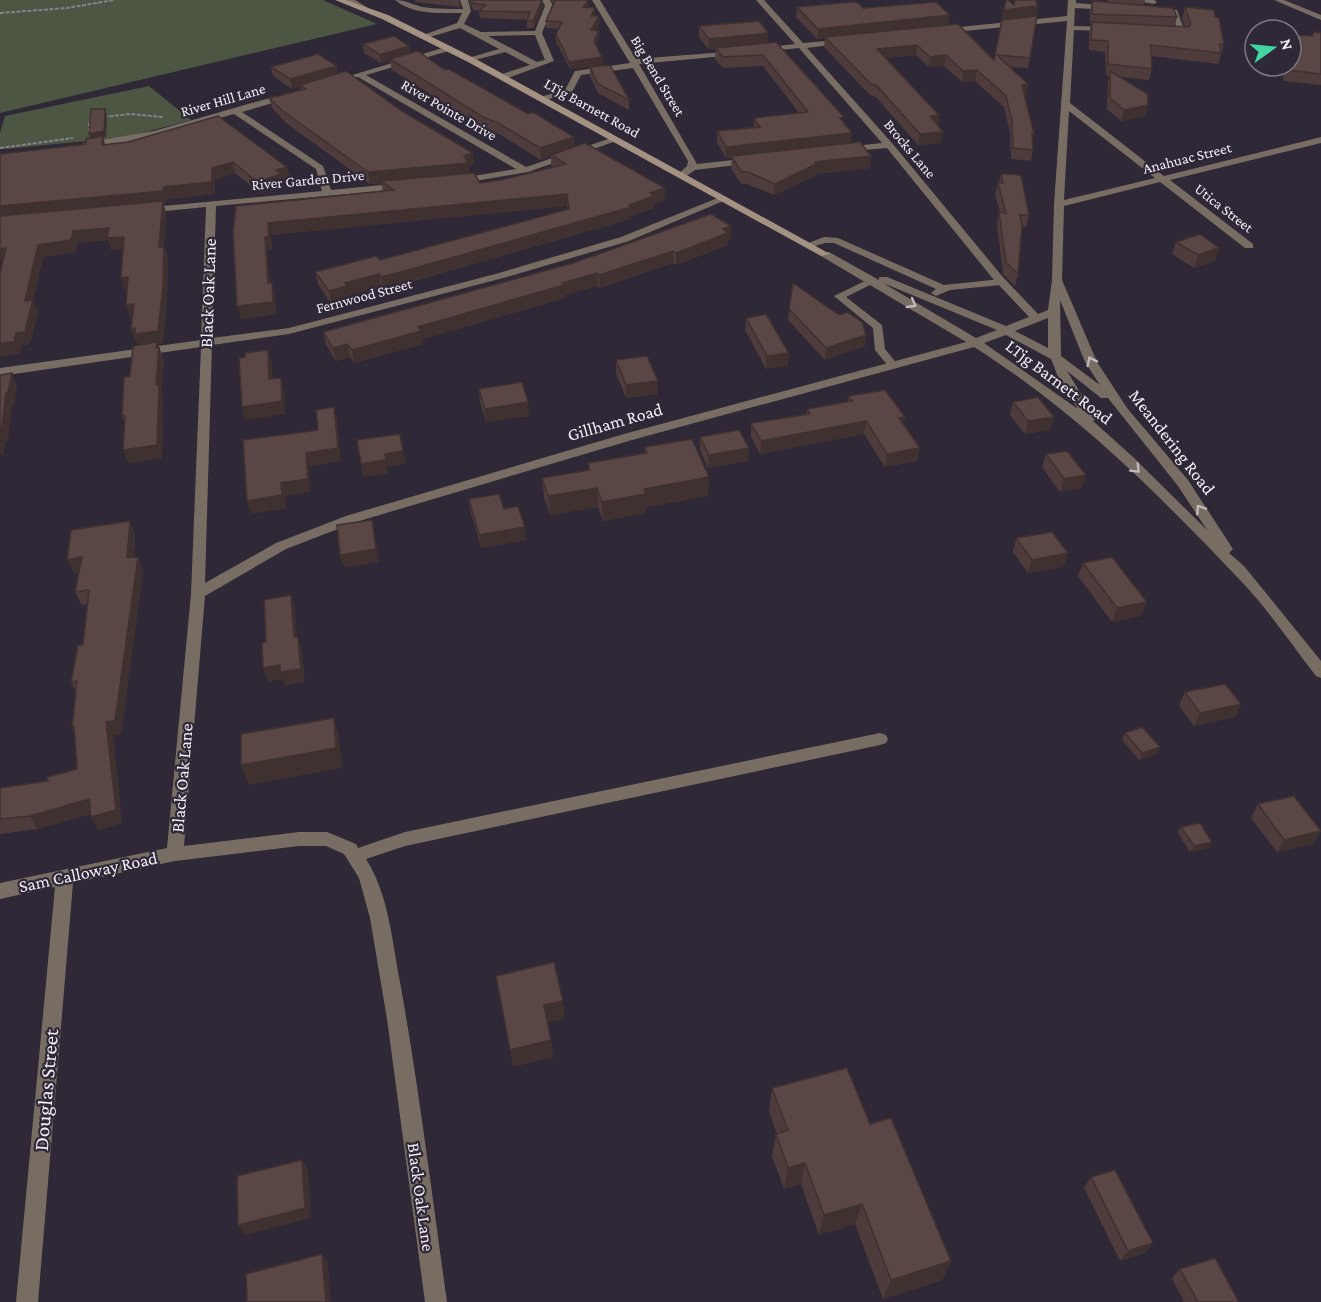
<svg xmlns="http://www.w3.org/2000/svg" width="1321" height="1302" font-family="'Crimson Pro',serif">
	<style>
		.green { fill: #4c5643 }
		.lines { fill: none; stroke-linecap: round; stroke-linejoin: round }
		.path { stroke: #87818d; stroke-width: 2; stroke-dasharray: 4 1.5; stroke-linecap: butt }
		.lane { fill: #786d63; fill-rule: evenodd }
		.street { fill: #786d63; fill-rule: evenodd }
		.secondary { fill: #a39282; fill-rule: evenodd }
		.wall { fill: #4d3c3b }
		.shaded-wall { fill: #3f3130 }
		.building { fill: #5a4645; stroke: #3f3130; stroke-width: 1.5 }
		.oneway { stroke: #c1babc }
		.labels { text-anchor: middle; stroke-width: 4.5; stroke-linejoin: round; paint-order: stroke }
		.far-street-label { font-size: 15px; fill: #f2edf7; stroke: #2f2836 }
		.street-label { font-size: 18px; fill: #f2edf7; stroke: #2f2836 }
		.near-street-label { font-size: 21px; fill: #f2edf7; stroke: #2f2836 }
	</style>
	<rect width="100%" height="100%" fill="#2f2836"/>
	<!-- green -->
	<path class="green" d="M0,0H323L377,24L0,113Z
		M149,86L191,120L127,137L6,149L0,147V133L5,116Z"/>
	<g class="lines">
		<!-- path -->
		<path class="path" d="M0,13L67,8L114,0
			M104,117L130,114L163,117
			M89,132V121L94,119
			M0,148L73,138"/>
		<!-- lane -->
		<path class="lane" d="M1130,0H1154L1157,2L1154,4Z
			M824,237L838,238L944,285L1001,279L1006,282L1001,285L950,290L936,296L931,293L936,289L834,243H825L808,248L803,245Z
			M871,278L876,281L874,283L846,297L882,325L885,349L898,365L897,367H889L875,350L873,328L834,296Z"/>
		<!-- street -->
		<path class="street" d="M346,0H355L368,8L361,10Z
			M395,0C406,0 413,5 423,7C436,9 450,9 463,9L460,0H468L471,11L464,24L481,32L535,31L545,6L542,0H550L553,6L542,33L554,61L505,79H499V75L530,65L505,52L468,62V58L499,49L460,28L423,39V35L457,23L462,13C440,13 413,15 395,0ZM535,35L545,60L537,62L488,36Z
			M592,0H600L636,59L738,51L739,53L735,55L639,64L697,164L751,158L756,161L754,163L695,170L685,177H679L677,175L687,166L688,161L633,68L581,75L571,94L540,101V97L565,90L575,71L630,63Z
			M756,0H764L803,43L848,39V43H845L807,48L892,143L1002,276L1038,314L1048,310L1052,280L1054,204L1067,21L944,33L940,31L941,29L1067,16L1068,0H1076V3L1114,6V10H1111L1075,8L1074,26L1110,27L1114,29L1110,31L1074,30L1070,103L1164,176L1321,137V143L1170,180L1253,244V248H1245L1160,182L1064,206L1062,280L1097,362L1127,408L1188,480L1233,549L1229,553L1244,566L1321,661V678L1316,676C1291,644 1268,609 1240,580C1155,491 1078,413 974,347L632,440L356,522L286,549L205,596L184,846L299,832H327L356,844L358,848L405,832L880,733L886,735L888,739L886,743L880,745L405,846L366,859C389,895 392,941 400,982C419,1088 432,1195 447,1302H425L387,1019L370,918L359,878L344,854L326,846H299L175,861L73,883L38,1302H16L55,887L0,899V883L167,848L191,594L201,347L0,376V368L201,340L206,207L145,213L140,210L142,208L322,191L316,169L234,114L155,137L84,149L79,146L84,143L154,131L287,93L290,94V98L242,112L323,166L331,190L402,183L407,186L402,189L216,206L212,338L289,328L499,273L621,237L720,197L728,199L629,241L507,277L289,334L212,345L205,583L276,543L346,516L624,434L966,342L821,256V252H829L879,280V277H887L1006,326L1029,317L994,280L887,148L841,152V148L844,147L882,143L799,48L759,52V48H762L795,44ZM1069,111L1155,178L1064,200ZM883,283L997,330L976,338ZM1060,300L1085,362L1100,385L1061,356ZM1048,318V348L1015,331ZM1006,335L1051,359L1060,382L1078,409L984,343ZM1067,371L1101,398H1108L1178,486L1207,530L1133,457L1093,421L1096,418Z
			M1274,0H1284L1321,15V20Z
			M1159,9L1177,10L1186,35L1167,34V30H1178L1171,14L1159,13Z
			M449,46H452V50L366,75L526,167L611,138L619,140L528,172L458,184L453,181L455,179L516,169L358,77L333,85L329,82Z"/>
		<!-- secondary -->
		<path class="secondary" d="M335,0H346L388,15L474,58L830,254L821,256L468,62L382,19Z"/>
	</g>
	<!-- wall -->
	<path class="wall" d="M415,0H459L460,7L415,2Z
		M469,0H542L543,6L534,28H527V20L480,18L479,11L473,10Z
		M551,0H585L589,8L595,15V16L600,23L595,31L599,38L596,44L602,57L603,65L570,69L556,42V34L558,29L546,28V21L553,3Z
		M1006,0L1014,5L1015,0H1037L1036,17L1028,68L1010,67L1028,84L1026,95H1024L1034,134L1033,142V150L1031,161L1011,159L1010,132L1004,107L975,81L962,82L944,66L928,67L916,55L886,58L939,115L938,126L941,143L918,145L876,97L870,95L824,47L825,38L817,39L796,17L797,7L863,8L948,25L994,60Z
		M1108,0H1145L1144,5L1127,4L1177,17L1175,26H1185L1182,18L1185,7L1215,17L1224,45L1218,64L1151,56L1152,69L1149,80L1120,77L1148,105L1145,116L1121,121L1107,109L1108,82L1109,76L1106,75L1105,52L1089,50V33L1091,24H1090V11L1092,1L1108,2Z
		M699,26L768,43L843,122L851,143L871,156L870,168L815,174V176L774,195L747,184H741L731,168L732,158H726L717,143V131L754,127V118L799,113L763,66L723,68L715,59L716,49H708L699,37Z
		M1321,33V85L1284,81L1281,66H1291L1295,53L1293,45L1297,35L1312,36Z
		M363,44L409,46L410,54L445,70L665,200L654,204V208L631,216V219L403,284L383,289L381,287L349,295L350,299L331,304L318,284L315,272L380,260L568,209L567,206L271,235L272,249L267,250L270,283L275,295L276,314L241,319L233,232L383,191L381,183L370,184L286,123L272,108L269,98L301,90L300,86L292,89L273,76L271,67L338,74L474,164L469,166V173L480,183L501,180L553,167L551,166V156L541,160L499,134L484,128L392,70L390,61L381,63L364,53Z
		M590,67L629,100V110L598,93L590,76Z
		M107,115L106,137L103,138L105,145L287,167L290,178L282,180L283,186L260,193L235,173L215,180V194L167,199V202L163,203L166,213L164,247L168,259L167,299L163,343L158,344L164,361L161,392L163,398L162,458L128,463L125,424L122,416L130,376L138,345L137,341H135L131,329L133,317L130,318L126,305L127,290H125L123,249L111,250L108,240L77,243L76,252L43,257L33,300L38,312L30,344L21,345L19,354L3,261H0L90,138L89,134Z
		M1001,174L1029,215L1026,227H1022L1018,274L1015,286L1003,274L997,224L999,212H1000L995,195Z
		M731,239L728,240V245L676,265L673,263L600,288L598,286L565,295V298L423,339V344L354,363L350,357L336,361L326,345L323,332L573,263Z
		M1176,242L1219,248L1215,261L1194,268L1172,254Z
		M789,309L865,346L825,360L788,320Z
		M746,318L788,366L766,369L745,330Z
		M616,360L658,394L626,398L616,373Z
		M479,389L529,416L486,422L480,402Z
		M848,396L903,424L920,448L917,461L885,467L864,434L760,454L751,437V423L806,415L807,409L848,402Z
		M1013,402L1050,430L1025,434L1010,415Z
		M700,437L748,461L708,468L700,450Z
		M645,447L709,477L708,496L646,507V513L603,521L598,507L550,515L544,497L542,478L588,470V463L645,453Z
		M1046,454L1086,475L1082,488L1060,492L1042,467Z
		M469,499L504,509L526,540L481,548L471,513Z
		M135,534L134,558L138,557L143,571L121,734L113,735L122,823L98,830L90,814L37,829L0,834V788L48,781L77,769L75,734L72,728L76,692L71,682L83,645L87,604L82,605L75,592L79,572L74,573Z
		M1016,538L1068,553L1063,567L1028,573L1013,552Z
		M1083,563L1141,616L1112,622L1078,576Z
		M1185,692L1241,704L1235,717L1194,726L1179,706Z
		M1125,733L1157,754L1139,760L1122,740Z
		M1258,804L1313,844L1277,852L1251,818Z
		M1181,827L1209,848L1190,852L1178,833Z
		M772,1088L870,1124L951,1261L942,1280L883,1299L855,1224L819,1235L801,1184L784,1189L772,1156L776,1134H777L769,1111Z
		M1091,1177L1153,1243L1145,1253L1120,1261L1084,1188Z
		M1180,1269L1239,1302H1184L1172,1278Z"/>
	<!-- shaded-wall -->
	<path class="shaded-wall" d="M542,0L543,6L534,28L533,21Z
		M589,0V8L583,7Z
		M1037,0L1035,7L1038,6L1036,17L1002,20L1004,10Z
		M595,8V15L591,23V16Z
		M950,15L948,26L817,39L818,29Z
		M599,16L600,23L591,38V30Z
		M599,31V38L594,48V41Z
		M768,33V43L708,49L709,39Z
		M917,45L916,55L876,59L877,49Z
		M409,46L410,55L390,59V61L381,63L380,55Z
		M946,55L944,66L928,67L930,57Z
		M602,57L603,65L570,69L569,62Z
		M337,66L338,76L300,85V86L292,89L290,79Z
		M977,70L975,81L962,82L963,71Z
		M1028,84L1026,95H1020L1022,85Z
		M1148,105L1145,116L1121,121L1124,110Z
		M105,109L107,115L106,137L103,138L106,148L91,139L89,134Z
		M939,115L938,126L930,116Z
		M943,132L941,143L918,145L920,134Z
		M852,133L851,144L726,158V147Z
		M574,137L575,148L551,155V156L541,160L540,148Z
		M473,153L474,164L469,166L470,175L381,181V183L370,184L368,172L464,156Z
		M871,156L870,168L815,174V176L774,195L775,184L815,162Z
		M233,162L235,173L215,180V194L167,199V202L163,203L166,213L163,259L159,247L162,203L0,218V206L164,187L212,168Z
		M287,167L290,178L282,180L283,186L260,193L257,182L276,170Z
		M665,188V200L654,204V208L631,216V219L383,289L381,277L629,205L650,193Z
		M567,194V206L271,235L272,249L267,250L271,295L268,283L265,237L268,223Z
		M731,226V239L728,240V245L676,265V253L723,229Z
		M109,228L124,237L128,249L111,250L108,240L77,243L76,252L43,257L30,313L25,301L38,245L73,231Z
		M164,247L168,259L167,299L163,343L158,344L164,361L161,392L163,398L162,458L128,463L123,450L139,346L137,341H135L131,329Z
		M6,248L11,260L0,261V249Z
		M1219,248L1215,261L1194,268L1198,255Z
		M673,251V263L600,288L599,275Z
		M597,273L598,286L565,295V298L423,339V344L354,363L352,350L418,327Z
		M379,274L381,287L349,295L350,299L331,304L329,291L345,283Z
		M128,277L132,289L125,290L121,278Z
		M272,283L275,295L276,314L241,319L237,306Z
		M33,300L38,312L30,344L21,345L19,354L0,357V343Z
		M134,304L139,317L130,318L126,305Z
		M866,335L865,346L825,360L826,348Z
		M347,344L350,357L336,361L333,348Z
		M268,350L272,363L273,392L269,379Z
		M789,353L788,366L766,369L767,356Z
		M12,373L17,386L14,405L12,406L8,441H5L4,454L0,455V428L6,393Z
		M281,378L284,391L285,414L245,420L242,407Z
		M658,381V394L626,398V385Z
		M528,402L529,416L486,422L485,409Z
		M334,407L337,420L341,461L309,467L311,492L285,496L286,509L251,514L247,501L306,453Z
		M905,417L902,430L899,418Z
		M1054,417L1050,430L1025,434L1028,421Z
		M866,421L864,434L760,454L761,441Z
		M749,448L748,461L708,468L709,455Z
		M920,448L917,461L885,467L887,454Z
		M403,451L406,464L387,467L388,474L363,477L361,464L385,454Z
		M1086,475L1082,488L1060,492L1064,479Z
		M709,477L708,496L646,507V513L603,521L602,502L644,489Z
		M597,488L598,507L550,515L548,496Z
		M372,520L379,562L344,568L340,555Z
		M130,521L135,534L133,572L127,558Z
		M525,527L526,540L481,548L479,535Z
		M1068,553L1063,567L1028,573L1032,560Z
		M82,557L88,571L74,573L67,560Z
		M138,557L143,571L121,734L113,735L122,823L98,830L91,817L106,722Z
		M291,595L295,609L298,651L294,637Z
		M1147,602L1141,616L1112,622L1117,608Z
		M298,637L302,650L305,682L285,686L282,679L268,682L263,668Z
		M1241,704L1235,717L1194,726L1200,713Z
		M334,718L339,738L342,768L249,785L241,765Z
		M1160,747L1157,754L1139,760L1142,753Z
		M89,799L96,812L37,829L30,816Z
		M1321,831L1313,844L1277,852L1284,840Z
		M1212,842L1209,848L1190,852L1194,846Z
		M563,1001L565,1019L546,1023L544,1005Z
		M551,1040L554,1057L513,1067L510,1050Z
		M302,1160L308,1170L311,1218L245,1235L238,1225Z
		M805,1163L801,1184L784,1189L788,1168Z
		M862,1204L855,1224L819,1235L824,1215Z
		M1153,1243L1145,1253L1120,1261L1128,1251Z
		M322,1254L328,1263L331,1302H326Z
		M951,1261L942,1280L883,1299L891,1280Z"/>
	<!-- building -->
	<path class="building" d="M471,0H542L533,21H527L530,12L479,11L486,5L472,3Z
		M555,0H589L583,7L595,8L591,16H599L591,30L599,31L594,41L602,57L569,62L556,34L562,22L546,21Z
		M1006,0H1008L1014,5L1015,0H1037L1036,2L1038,6L1004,10Z
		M1092,1L1173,8L1177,17L1092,14Z
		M851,2L858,3L863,8L936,2L950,15L818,29L797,7Z
		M1185,7L1214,10L1215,17L1219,18L1224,45L1220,44L1221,53L1151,45L1152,69L1108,64V41L1091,40L1092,22L1189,27L1191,24Z
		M1037,16L1030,58L997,55L1028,84L1022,85L1034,134H1032L1033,150L1013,148L1012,121L1006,96L977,70L963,71L946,55L930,57L917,45L877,49L939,115L930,116L943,132L920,134L877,86L871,84L825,37L958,24L994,60L1002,20Z
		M759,21L768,33L709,39L699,26Z
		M1314,32L1321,33V74L1287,70V66H1291V52L1301,53L1297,35L1312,36Z
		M394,36L409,46L380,55L363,44Z
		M776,42L844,117L840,118L852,133L726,147L717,131L760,127L754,118L808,112L763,55L723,57L716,48Z
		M418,51L445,70L449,69L528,114L533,112L574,137L540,148L498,123L483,117L390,59Z
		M318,54L337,66L290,79L271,67Z
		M610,65L629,100L598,84L590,67Z
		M346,71L402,111L473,153L464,156L468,163L368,172L284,112L269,98L306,89L300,85Z
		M1110,71L1148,94V105L1124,110L1110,98Z
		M91,109H105L104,131L89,134Z
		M218,116L287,167L276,170L281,174L257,182L233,162L212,168V182L164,187L163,191L0,206V154L86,144V139L103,136L102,145L128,142Z
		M860,142L871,156L815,162L816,164L775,184L748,172H741L732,156Z
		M585,143L665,188L650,193L654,196L629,205L631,207L401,272L381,277L379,274L345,283L347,286L329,291L315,272L376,256L380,260L569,209L567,194L268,223L269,237H265L268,283H272L273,302L237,306L233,232L236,206L394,190L381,181L474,173L480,183L501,180L566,164L551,155Z
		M1001,174L1021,175L1029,215H1020L1022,226L1018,274L1006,262L999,212L1006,213L998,183H1003Z
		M163,201L159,247H164L163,287L158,331L135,334V328L131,329L134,304L126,305L128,277L121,278L124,237L107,238L109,228L73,231L71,240L38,245L25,301L33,300L25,332L16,333L14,342L0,343V273L6,248L0,249V216Z
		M711,214L731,226L723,229L728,233L676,253L673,251L599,275L597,273L562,283L564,285L418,327L421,331L352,350L347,344L333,348L323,332L573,263Z
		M1200,234L1219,248L1198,255L1176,242Z
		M793,283L839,315L847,312L862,322L866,335L826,348L789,309Z
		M766,314L789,353L767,356L746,318Z
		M157,342L156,348H159L156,385H159L157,445L123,450L125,416H122L124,377L130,376L133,346Z
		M268,350L269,379L281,378L282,401L242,407L239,358L245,357V353Z
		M647,356L658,381L626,385L616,360Z
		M12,373L8,392L6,393L2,427L0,428V375Z
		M522,382L528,402L485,409L479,389Z
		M885,390L905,417L899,418L920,448L887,454L866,421L761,441L751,423L810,414L807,409L852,401L848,396Z
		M1038,397L1054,417L1028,421L1013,402Z
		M334,407L338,448L306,453L308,479L281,483L282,495L247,501L243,440L318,430L316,410Z
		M739,430L749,448L709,455L700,437Z
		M400,434L403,451L385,454L386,460L361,464L357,440Z
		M692,439L709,477L644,489L646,494L602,502L597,488L548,496L542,478L590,470L588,463L647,453L645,447Z
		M1067,451L1086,475L1064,479L1046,454Z
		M499,494L504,509L518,506L525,527L479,535L469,499Z
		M372,520L376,549L340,555L337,525Z
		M130,521L127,558L138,557L115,721L106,722L116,810L91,817L89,799L30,816L0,819V788L48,781L47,777L77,769L74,727L72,728L77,681L71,682L78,645H83L89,590L75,592L82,557L67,560L71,530Z
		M1052,532L1068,553L1032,560L1016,538Z
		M1112,557L1147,602L1117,608L1083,563Z
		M291,595L294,637H298L301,669L280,672V665L263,668L262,643L266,642L264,600Z
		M1225,684L1241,704L1200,713L1185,692Z
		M334,718L336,748L241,765V734Z
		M1142,727L1160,747L1142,753L1125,733Z
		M1294,796L1321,831L1284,840L1258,804Z
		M1200,823L1212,842L1194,846L1181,827Z
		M554,962L563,1001L544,1005L551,1040L510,1050L496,976Z
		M847,1068L870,1124L891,1118L951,1261L891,1280L862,1204L824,1215L805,1163L788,1168L776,1134L788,1130L772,1088Z
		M302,1160L305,1208L238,1225L237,1176Z
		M1115,1170L1153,1243L1128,1251L1091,1177Z
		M322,1254L326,1302H247L246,1274Z
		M1215,1258L1239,1302H1198L1180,1269Z"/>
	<!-- one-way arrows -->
	<defs><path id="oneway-chevron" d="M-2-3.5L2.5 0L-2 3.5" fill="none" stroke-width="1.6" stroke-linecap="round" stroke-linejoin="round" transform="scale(1.5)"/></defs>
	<g class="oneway">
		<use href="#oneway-chevron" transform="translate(912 304) rotate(30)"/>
		<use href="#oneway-chevron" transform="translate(1091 361) rotate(-117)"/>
		<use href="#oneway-chevron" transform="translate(1136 469) rotate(45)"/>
		<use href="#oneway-chevron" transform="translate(1200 509) rotate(-123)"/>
	</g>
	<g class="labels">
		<!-- far-street labels -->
		<g class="far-street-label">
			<text transform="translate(658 76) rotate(59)" y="5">Big Bend Street</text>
			<text transform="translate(223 100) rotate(-16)" y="5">River Hill Lane</text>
			<text transform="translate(592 108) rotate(29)" y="5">LTjg Barnett Road</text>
			<text transform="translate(449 110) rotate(30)" y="5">River Pointe Drive</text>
			<text transform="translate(910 149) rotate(50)" y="5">Brocks Lane</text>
			<text transform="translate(1187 158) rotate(-14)" y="5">Anahuac Street</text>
			<text transform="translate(308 180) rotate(-5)" y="5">River Garden Drive</text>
			<text transform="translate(1224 208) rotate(38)" y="5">Utica Street</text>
			<text transform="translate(364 296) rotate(-15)" y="5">Fernwood Street</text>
		</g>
		<!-- street labels -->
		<g class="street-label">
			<text transform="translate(208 293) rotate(-88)" y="6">Black Oak Lane</text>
			<text transform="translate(1059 382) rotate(37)" y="6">LTjg Barnett Road</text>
			<text transform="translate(615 422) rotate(-16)" y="6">Gillham Road</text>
			<text transform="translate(1172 442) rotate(52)" y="6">Meandering Road</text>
			<text transform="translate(182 778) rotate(-85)" y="6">Black Oak Lane</text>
			<text transform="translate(88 872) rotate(-12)" y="6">Sam Calloway Road</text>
			<text transform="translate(421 1197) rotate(82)" y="6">Black Oak Lane</text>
		</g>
		<!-- near-street labels -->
		<g class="near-street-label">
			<text transform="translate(46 1090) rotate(-85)" y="7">Douglas Street</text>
		</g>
	</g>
	<!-- north arrow -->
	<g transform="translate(1273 48) rotate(75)"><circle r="28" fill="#2f2836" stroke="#7d7783" stroke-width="1.5"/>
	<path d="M0-4.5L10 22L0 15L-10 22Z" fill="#42d4a1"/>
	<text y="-9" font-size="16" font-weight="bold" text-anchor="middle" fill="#f2edf7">N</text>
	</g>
</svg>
